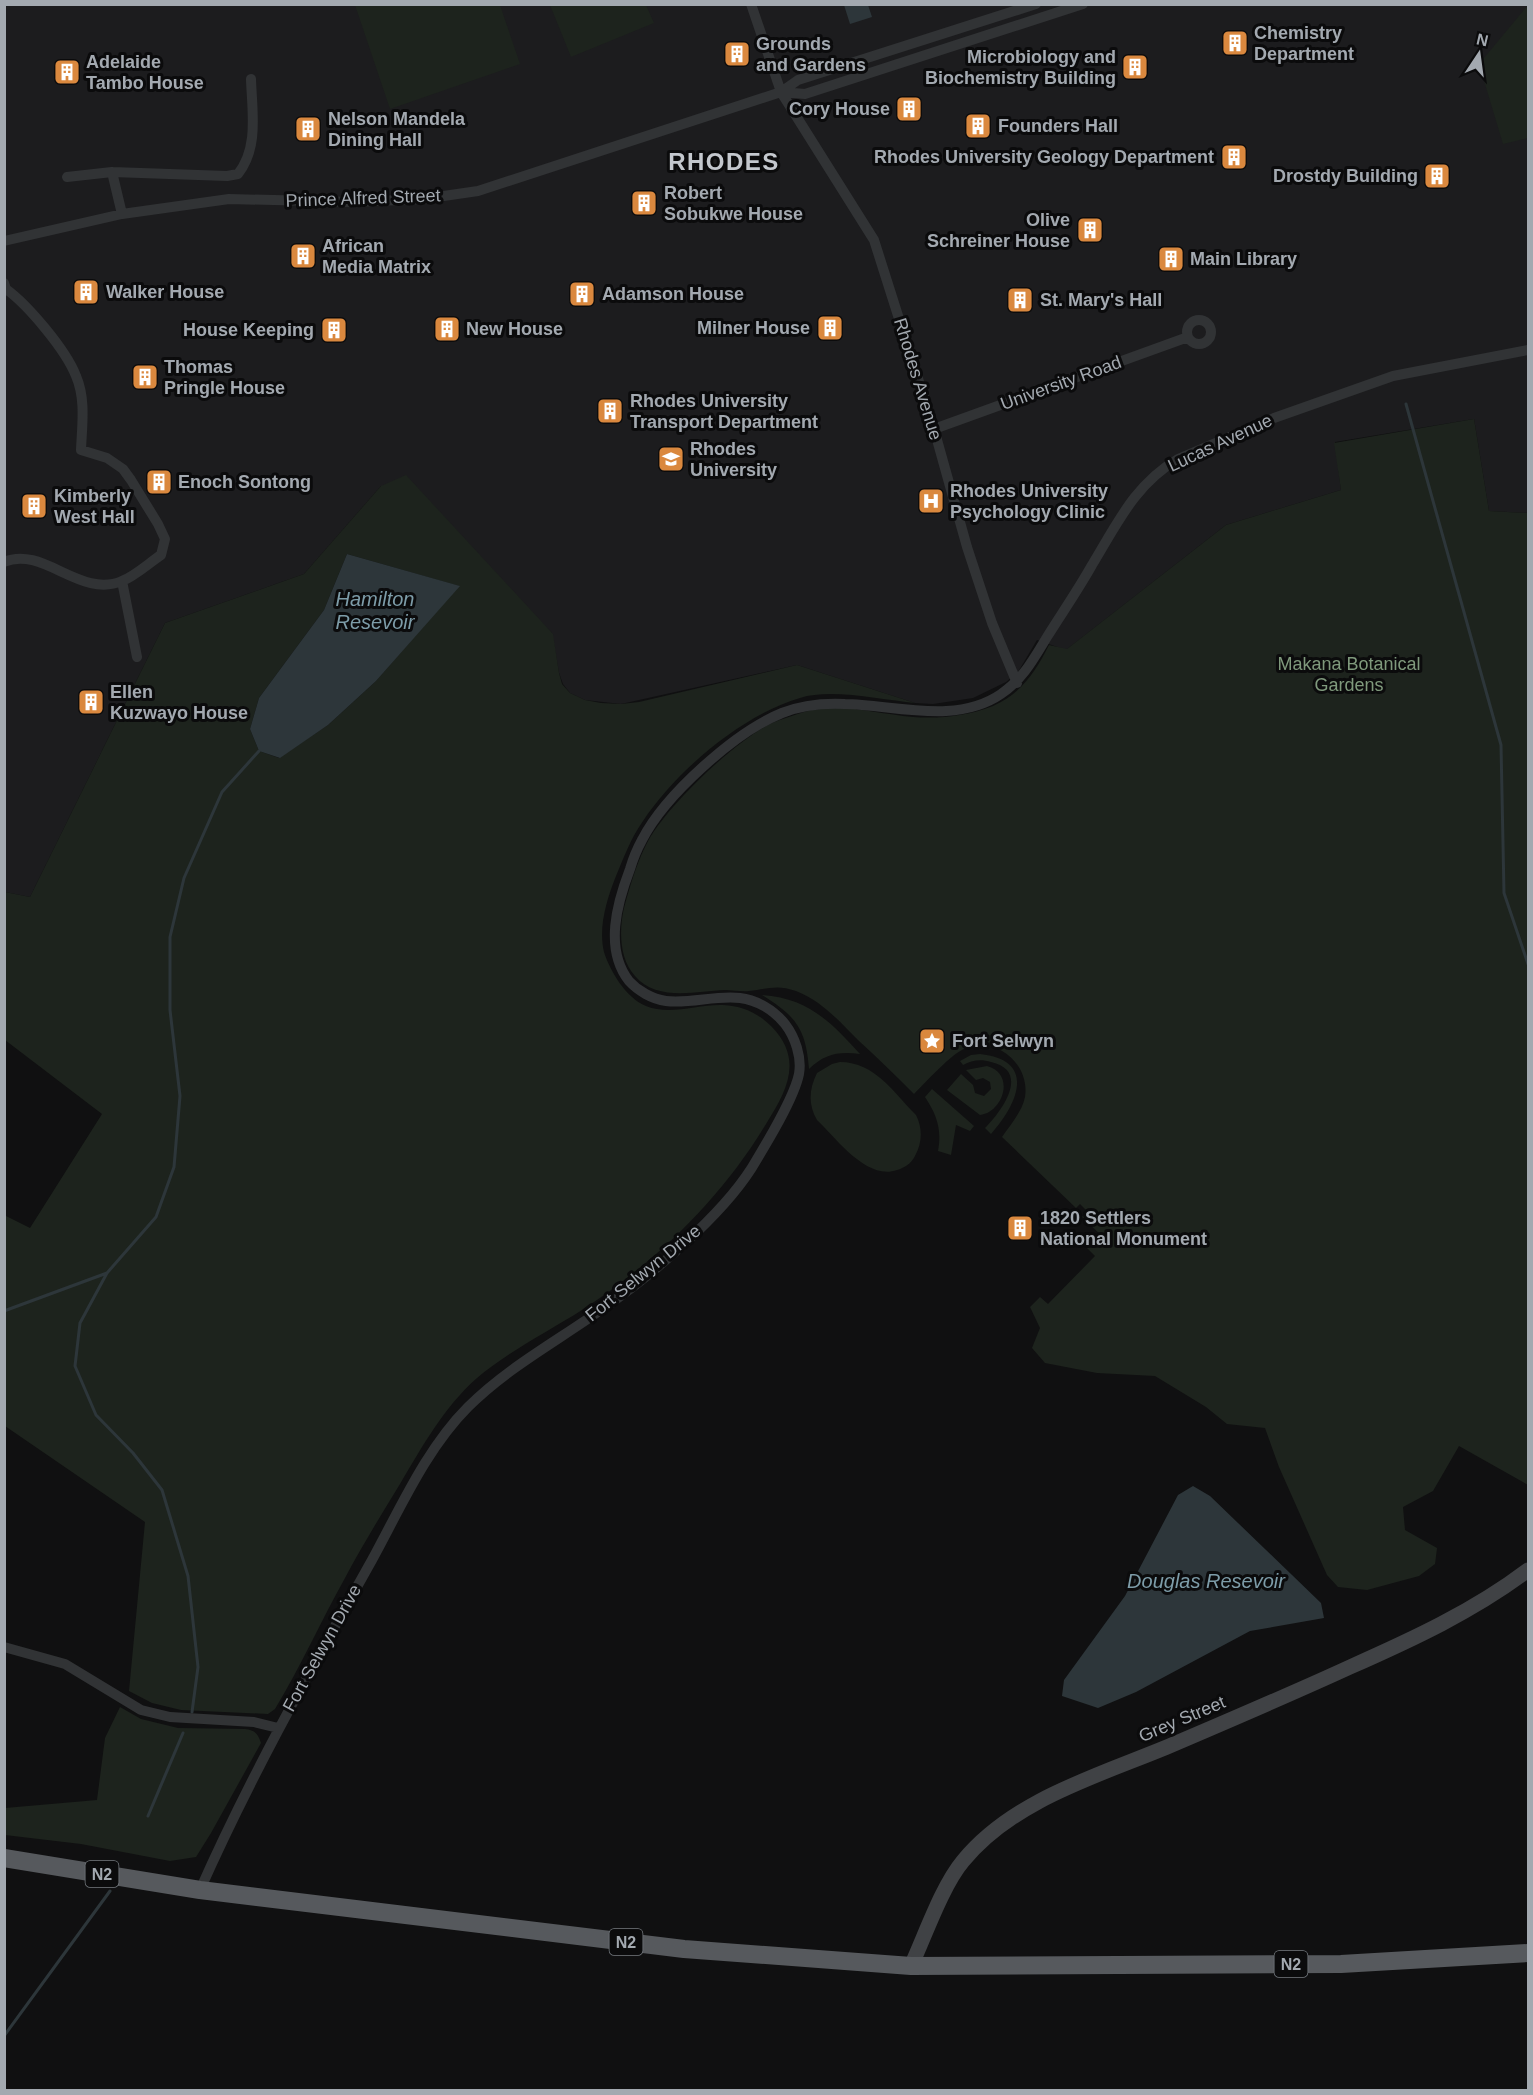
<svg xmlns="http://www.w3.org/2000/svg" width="1533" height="2095" font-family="Helvetica,sans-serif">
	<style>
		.built { fill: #1c1c1e }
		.green { fill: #1d231d; fill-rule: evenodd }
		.water { fill: #2d363a }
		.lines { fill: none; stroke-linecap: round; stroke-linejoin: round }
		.stream { stroke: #2d363a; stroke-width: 3 }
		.minor { stroke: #313335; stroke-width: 10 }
		.secondary { stroke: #404245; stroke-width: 15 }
		.trunk { stroke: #56595d; stroke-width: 18 }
		.labels { text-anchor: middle; stroke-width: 6; stroke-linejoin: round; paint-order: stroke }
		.shield { fill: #0b0b0c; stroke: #757a7f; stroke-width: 1.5 }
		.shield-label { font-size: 16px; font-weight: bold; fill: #a3a9b0 }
		.poi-label { font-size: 18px; font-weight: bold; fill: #a3a9b0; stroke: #0b0b0c; text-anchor: start }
		.street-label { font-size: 18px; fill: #a3a9b0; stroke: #0b0b0c }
		.park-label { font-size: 18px; fill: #7f997c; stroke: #0b0b0c }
		.water-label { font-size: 20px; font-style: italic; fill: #7d9ca8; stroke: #0b0b0c }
		.district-label { font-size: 24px; font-weight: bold; letter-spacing: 1.5px; fill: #c3c7cd; stroke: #0b0b0c }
	</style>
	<rect width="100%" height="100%" fill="#101011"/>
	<!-- built -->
	<path class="built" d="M5,5H1528V513L1489,511L1474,419L1335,442L1341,490L1226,525L1066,650L1037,640L1018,672L1006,682L973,698L933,704L915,703L797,665L621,704L585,700L570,693L563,684L559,673L552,633L381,486L304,574L165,623L30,897L5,892Z"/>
	<!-- green -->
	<path class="green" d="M355,5H500L520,64L390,109Z
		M550,5H646L654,23L571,57Z
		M1528,5V138L1503,144L1479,64Z
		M1474,419L1489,511L1528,513V1485L1459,1446L1433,1491L1403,1507L1405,1530L1437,1548L1435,1564L1419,1576L1367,1590L1338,1587L1327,1575L1279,1467L1265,1428L1227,1424L1206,1407L1155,1376L1097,1373L1045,1363L1032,1348L1040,1328L1030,1307L1040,1297L1048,1304L1095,1256L1087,1248L1093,1242L1099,1247L1106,1240L1082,1217L1087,1211L1080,1204L1076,1208L1002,1137C1010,1125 1022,1112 1025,1097C1030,1065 998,1036 966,1048C952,1053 926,1082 914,1094C896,1076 878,1058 859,1041C840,1022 822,1001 796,991C777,984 767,989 749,991C742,992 733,990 725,990C696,991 657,1002 635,976C619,959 619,929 624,908C630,886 636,865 646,845C664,808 735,741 772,723C782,719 794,715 804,712C841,702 876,714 913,717C939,719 968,716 993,706C1021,694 1036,671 1049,645L1067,649L1226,525L1341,490L1334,443Z
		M406,475L553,634L559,673L562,684L570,693L585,700L601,703L621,704L639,702L797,665L915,703C882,700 831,688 800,698C742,715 676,771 643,821C631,838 624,857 616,876C607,899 598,927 604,952C610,971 626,998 646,1006C670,1016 698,1004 723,1005C742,1006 758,1013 771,1026C804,1059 787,1091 766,1124C721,1199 656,1262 582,1310C549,1331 506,1353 477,1378C444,1407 422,1447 400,1484C381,1515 362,1546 345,1578C321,1621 301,1666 275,1709L268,1714L181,1710L152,1703L129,1691L145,1522L5,1426L4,1215L30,1228L102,1114L5,1040V892L30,897L165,623L304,574L381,486ZM347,554L459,586L376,681L328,725L279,758L259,751L250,729L259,698L324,610Z
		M762,995C808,998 831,1022 860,1054C839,1051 824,1054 809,1069C806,1029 796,1016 762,995Z
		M980,1054C1037,1060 1018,1104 991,1134L985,1128C1002,1111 1031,1071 991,1062C981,1059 972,1060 963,1065L960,1061L971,1055Z
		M840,1062C875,1062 894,1093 916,1115C923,1129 922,1143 915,1156C911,1164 904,1168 897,1170C867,1181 836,1138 817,1120C808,1105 809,1089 817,1073L832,1064Z
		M987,1066C1016,1074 1003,1112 980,1115L947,1090L961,1074L973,1085L975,1093L984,1096L991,1089L990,1082L983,1078L976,1080L966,1070Z
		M932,1089L974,1126L970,1131L956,1125L951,1155L938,1151C942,1130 937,1115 925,1097Z
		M120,1707L141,1719L178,1728L245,1729C254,1730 258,1733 261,1743L211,1833L196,1857L170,1861L81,1844L5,1835V1808L97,1800L105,1738Z"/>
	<!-- water -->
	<path class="water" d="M844,5H868L872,17L850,24Z
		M347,554L460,586L376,681L328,725L280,758L259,751L250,729L259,698L324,610Z
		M1193,1486L1210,1496L1321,1603L1324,1618L1250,1631L1136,1692L1098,1708L1062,1696L1064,1680L1125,1596L1178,1495Z"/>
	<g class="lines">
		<!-- stream -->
		<path class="stream" d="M1406,404L1501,745L1504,893L1528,964
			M4,1311L107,1273
			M192,1712L198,1667L188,1576L162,1490L133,1453L96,1415L75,1366L80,1323L107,1273L156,1217L174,1167L180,1096L170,1010V937L184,878L222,792L259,751
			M148,1816L183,1733
			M4,2036L110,1891"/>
		<!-- minor -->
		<path class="minor" d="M751,4L781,92L874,240L934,429L967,547L992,623L1017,683
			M781,92L805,94L1083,4
			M112,172L227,176L238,174C259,147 252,112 251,79
			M67,177L112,172L122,214
			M4,241L122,214L229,199L353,202L423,199L478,191L781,92L798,80L1036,4
			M4,283L6,289C28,305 66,350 76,376C86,399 82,425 81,450L107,458L123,469L131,480L158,524L165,539L161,555C149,563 135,576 122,581C80,599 43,545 4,562
			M1187 332a12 12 0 1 1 24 0a12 12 0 1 1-24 0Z
			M934,429L1188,337
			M122,581L137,657
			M4,1647L65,1664L141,1710L170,1717L254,1722L278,1728
			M200,1890C250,1777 311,1669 372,1560C400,1509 426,1449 468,1407C508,1367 559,1340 605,1307C652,1275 721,1216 751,1169C765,1146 794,1099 799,1074C802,1057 795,1037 785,1024C774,1010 757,1000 740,998C716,995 690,1004 666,1001C652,999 638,991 629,981C604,949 617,903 630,869C633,859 637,849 642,840C665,795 735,732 782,713C802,705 824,703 845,704C895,705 956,725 1001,694C1023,679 1033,660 1047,637C1062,613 1078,590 1092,565C1117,524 1135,484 1178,459L1274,418L1393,376L1528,350"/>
		<!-- secondary -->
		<path class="secondary" d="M911,1966C925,1936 942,1886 963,1861C1013,1800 1097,1776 1167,1747C1228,1721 1289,1695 1350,1667C1411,1640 1474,1611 1528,1570"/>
		<!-- trunk -->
		<path class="trunk" d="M4,1858L200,1890L684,1949L911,1966L1341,1964L1528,1953"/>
	</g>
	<!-- icons -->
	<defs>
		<symbol id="building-square" viewBox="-11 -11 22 22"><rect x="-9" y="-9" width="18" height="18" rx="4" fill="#da883e" stroke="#0b0b0c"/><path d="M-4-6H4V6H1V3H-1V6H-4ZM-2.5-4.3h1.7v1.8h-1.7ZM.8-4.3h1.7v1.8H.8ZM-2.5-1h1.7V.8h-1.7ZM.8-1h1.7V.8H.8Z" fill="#fff"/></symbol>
		<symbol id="university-square" viewBox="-11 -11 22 22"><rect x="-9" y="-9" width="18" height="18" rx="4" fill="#da883e" stroke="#0b0b0c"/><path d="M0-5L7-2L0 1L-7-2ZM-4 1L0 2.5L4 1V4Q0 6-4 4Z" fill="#fff"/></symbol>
		<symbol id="hospital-square" viewBox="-11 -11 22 22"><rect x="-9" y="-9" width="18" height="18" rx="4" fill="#da883e" stroke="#0b0b0c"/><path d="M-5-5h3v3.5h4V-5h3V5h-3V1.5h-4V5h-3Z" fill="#fff"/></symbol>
		<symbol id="sight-square" viewBox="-11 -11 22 22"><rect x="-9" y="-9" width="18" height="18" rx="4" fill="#da883e" stroke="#0b0b0c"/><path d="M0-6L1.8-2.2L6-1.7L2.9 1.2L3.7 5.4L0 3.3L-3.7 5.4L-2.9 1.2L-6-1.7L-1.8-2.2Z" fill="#fff"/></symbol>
	</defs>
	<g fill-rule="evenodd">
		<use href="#building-square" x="1220" y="28" width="30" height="30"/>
		<use href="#building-square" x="722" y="39" width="30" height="30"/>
		<use href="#building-square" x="1120" y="52" width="30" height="30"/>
		<use href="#building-square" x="52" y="57" width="30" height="30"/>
		<use href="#building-square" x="894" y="94" width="30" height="30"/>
		<use href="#building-square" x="963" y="111" width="30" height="30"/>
		<use href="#building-square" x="293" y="114" width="30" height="30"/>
		<use href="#building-square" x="1219" y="142" width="30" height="30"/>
		<use href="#building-square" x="1422" y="161" width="30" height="30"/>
		<use href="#building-square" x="629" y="188" width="30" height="30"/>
		<use href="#building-square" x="1075" y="215" width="30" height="30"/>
		<use href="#building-square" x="288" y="241" width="30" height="30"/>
		<use href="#building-square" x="1156" y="244" width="30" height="30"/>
		<use href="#building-square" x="71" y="277" width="30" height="30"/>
		<use href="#building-square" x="567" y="279" width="30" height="30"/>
		<use href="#building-square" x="1005" y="285" width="30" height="30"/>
		<use href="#building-square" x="815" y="313" width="30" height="30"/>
		<use href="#building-square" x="432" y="314" width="30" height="30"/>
		<use href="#building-square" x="319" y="315" width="30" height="30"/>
		<use href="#building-square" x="130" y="362" width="30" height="30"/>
		<use href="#building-square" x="595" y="396" width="30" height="30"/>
		<use href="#university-square" x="656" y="444" width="30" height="30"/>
		<use href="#building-square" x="144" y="467" width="30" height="30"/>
		<use href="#hospital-square" x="916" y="486" width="30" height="30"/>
		<use href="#building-square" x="19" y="491" width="30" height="30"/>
		<use href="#building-square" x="76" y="687" width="30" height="30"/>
		<use href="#sight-square" x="917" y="1026" width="30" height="30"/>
		<use href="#building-square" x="1005" y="1213" width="30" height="30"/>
	</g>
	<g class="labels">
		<!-- shield labels -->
		<g class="shield">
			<rect x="85.5" y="1861" width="33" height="26" rx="4.5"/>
			<rect x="609.5" y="1929" width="33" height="26" rx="4.5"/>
			<rect x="1274.5" y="1951" width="33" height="26" rx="4.5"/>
		</g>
		<g class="shield-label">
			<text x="102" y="1880">N2</text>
			<text x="626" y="1948">N2</text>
			<text x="1291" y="1970">N2</text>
		</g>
		<!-- poi labels -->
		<g class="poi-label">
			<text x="1254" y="39">Chemistry<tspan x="1254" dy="21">Department</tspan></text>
			<text x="756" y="50">Grounds<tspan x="756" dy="21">and Gardens</tspan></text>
			<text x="1116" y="63" text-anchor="end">Microbiology and<tspan x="1116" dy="21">Biochemistry Building</tspan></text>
			<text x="86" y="68">Adelaide<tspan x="86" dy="21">Tambo House</tspan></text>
			<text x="890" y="115" text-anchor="end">Cory House</text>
			<text x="328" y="125">Nelson Mandela<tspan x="328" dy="21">Dining Hall</tspan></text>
			<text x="998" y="132">Founders Hall</text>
			<text x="1214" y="163" text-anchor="end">Rhodes University Geology Department</text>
			<text x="1418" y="182" text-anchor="end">Drostdy Building</text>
			<text x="664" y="199">Robert<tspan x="664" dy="21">Sobukwe House</tspan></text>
			<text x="1070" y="226" text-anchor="end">Olive<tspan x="1070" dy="21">Schreiner House</tspan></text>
			<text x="322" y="252">African<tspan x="322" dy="21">Media Matrix</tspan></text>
			<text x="1190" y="265">Main Library</text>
			<text x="106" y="298">Walker House</text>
			<text x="602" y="300">Adamson House</text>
			<text x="1040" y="306">St. Mary's Hall</text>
			<text x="810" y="334" text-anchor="end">Milner House</text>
			<text x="466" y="335">New House</text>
			<text x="314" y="336" text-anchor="end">House Keeping</text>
			<text x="164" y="373">Thomas<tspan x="164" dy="21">Pringle House</tspan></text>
			<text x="630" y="407">Rhodes University<tspan x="630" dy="21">Transport Department</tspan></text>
			<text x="690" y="455">Rhodes<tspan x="690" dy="21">University</tspan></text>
			<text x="178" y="488">Enoch Sontong</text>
			<text x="950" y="497">Rhodes University<tspan x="950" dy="21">Psychology Clinic</tspan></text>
			<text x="54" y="502">Kimberly<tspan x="54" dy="21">West Hall</tspan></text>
			<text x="110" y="698">Ellen<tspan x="110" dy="21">Kuzwayo House</tspan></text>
			<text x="952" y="1047">Fort Selwyn</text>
			<text x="1040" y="1224">1820 Settlers<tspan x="1040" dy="21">National Monument</tspan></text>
		</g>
		<!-- street labels -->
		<g class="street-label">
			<text transform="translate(363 198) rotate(-2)" y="6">Prince Alfred Street</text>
			<text transform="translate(918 379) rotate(73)" y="6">Rhodes Avenue</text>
			<text transform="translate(1061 383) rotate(-20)" y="6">University Road</text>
			<text transform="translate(1220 443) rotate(-25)" y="6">Lucas Avenue</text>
			<text transform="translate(643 1273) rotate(-39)" y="6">Fort Selwyn Drive</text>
			<text transform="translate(322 1648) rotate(-61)" y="6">Fort Selwyn Drive</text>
			<text transform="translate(1182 1719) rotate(-23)" y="6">Grey Street</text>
		</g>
		<!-- park labels -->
		<g class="park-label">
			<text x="1349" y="670">Makana Botanical<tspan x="1349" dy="21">Gardens</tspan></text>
		</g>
		<!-- water labels -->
		<g class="water-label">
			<text x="375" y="606">Hamilton<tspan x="375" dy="23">Resevoir</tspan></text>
			<text x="1206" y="1588">Douglas Resevoir</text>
		</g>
		<!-- district labels -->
		<g class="district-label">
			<text x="724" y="170">RHODES</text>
		</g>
	</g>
	<!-- border -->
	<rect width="1533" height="2095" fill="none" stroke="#a3a9b0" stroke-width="12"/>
	<!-- north arrow -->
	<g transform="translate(1479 54) rotate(13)" stroke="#0b0b0c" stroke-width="4.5" paint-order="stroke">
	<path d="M0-4.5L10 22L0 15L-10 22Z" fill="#a3a9b0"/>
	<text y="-9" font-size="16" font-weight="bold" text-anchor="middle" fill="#a3a9b0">N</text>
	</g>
</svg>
